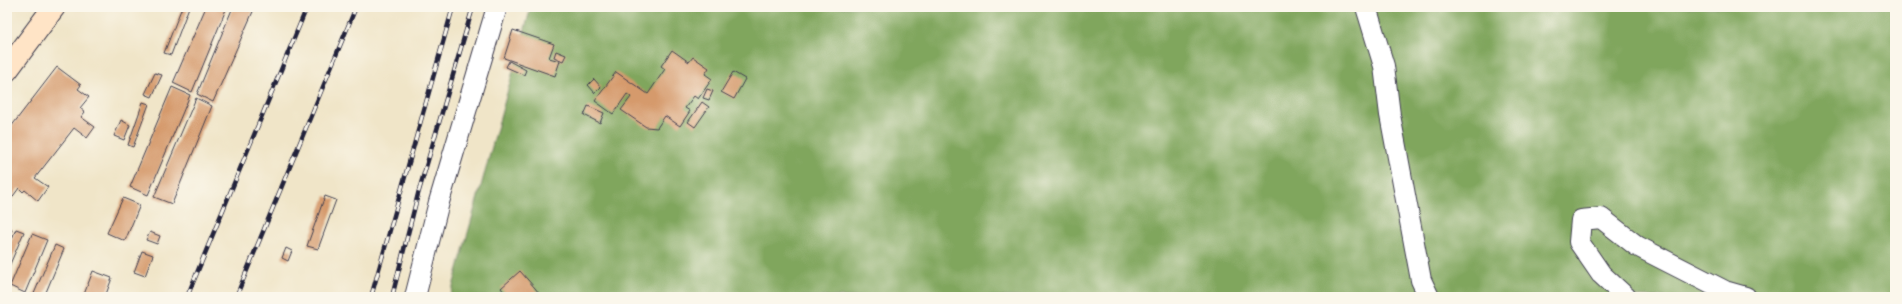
<svg xmlns="http://www.w3.org/2000/svg" width="1902" height="304" font-family="'EB Garamond',serif">
	<style>
		.forest { fill: #80a65d; stroke: #51644c }
		.building { fill: #d59a6c }
		.lines { fill: none; stroke-linecap: round; stroke-linejoin: round }
		.minor-casing { stroke: #413f50; stroke-width: 22 }
		.secondary-casing { stroke: #413f50; stroke-width: 24 }
		.minor { stroke: #fff; stroke-width: 20 }
		.secondary { stroke: #ffe4c6; stroke-width: 22 }
		.rail-casing { stroke: #22223b; stroke-width: 4.5 }
		.rail { stroke: #fbf7ec; stroke-width: 3; stroke-dasharray: 9; stroke-linecap: butt }
	</style>
	<rect width="100%" height="100%" fill="#fbf7ec"/>
	<filter id="ink" filterUnits="userSpaceOnUse"><feTurbulence type="fractalNoise" baseFrequency=".025" numOctaves="2"/><feDisplacementMap in="SourceGraphic" scale="8" xChannelSelector="R" yChannelSelector="G"/><feConvolveMatrix kernelMatrix="1 2 1 2 8 2 1 2 1" color-interpolation-filters="sRGB"/></filter>
	<filter id="wash" filterUnits="userSpaceOnUse"><feTurbulence type="fractalNoise" baseFrequency=".012" numOctaves="4" result="noise"/><feDisplacementMap in="SourceGraphic" scale="16" xChannelSelector="R" yChannelSelector="G"/><feGaussianBlur stdDeviation="0.9" result="paint"/><feColorMatrix in="noise" values="0 0 0 0 0 0 0 0 0 0 0 0 0 0 0 0 0 1.4 0 .05"/><feComposite in="paint" operator="in"/></filter>
	<g filter="url(#wash)">
		<rect width="100%" height="100%" fill="#f0e5c8"/>
		<!-- forest -->
		<path class="forest" d="M531,7H1895V297H450Z"/>
		<g id="blocks">
			<!-- building -->
			<path class="building" d="M182,7H189L171,55L164,53Z
				M206,7H227L192,92L173,83Z
				M233,7H255L213,102L197,94Z
				M513,30L554,44L549,58L560,61L555,76L504,58Z
				M672,50L689,62L693,57L709,68L705,74L712,79L698,99L694,96L685,108L690,111L680,126L665,116L657,128L646,127L621,110L631,97L627,94L613,114L595,101L616,72L648,94L665,69L661,66Z
				M556,51L566,55L563,61L554,57Z
				M509,61L526,70L524,75L506,67Z
				M57,67L81,85L78,89L89,97L80,108L85,112L81,117L95,127L87,138L74,128L35,178L48,187L38,201L25,190L23,192L19,188L11,199L7,196V132Z
				M733,72L745,79L734,99L721,92Z
				M155,73L162,75L152,97L145,94Z
				M594,79L601,87L595,93L588,85Z
				M172,87L190,95L148,195L130,187Z
				M707,89L713,91L709,100L703,98Z
				M196,98L212,106L172,204L154,197Z
				M143,102L149,104L133,147L128,145Z
				M702,102L709,107L695,127L688,122Z
				M588,106L604,113L600,123L584,115Z
				M121,120L130,125L124,140L114,136Z
				M325,196L336,200L318,249L307,246Z
				M123,198L140,205L125,241L107,233Z
				M7,227L12,230L7,239Z
				M16,229L24,232L7,271V250Z
				M150,232L160,236L157,244L146,240Z
				M32,234L47,240L25,293L10,286Z
				M55,245L64,249L44,297L33,296Z
				M286,248L292,251L288,261L282,258Z
				M142,251L153,255L145,276L134,272Z
				M93,271L112,278L105,297H83Z
				M520,271L535,288L542,297H508L501,288Z"/>
		</g>
	</g>
	<g filter="url(#ink)">
		<use href="#blocks" fill-opacity="0" stroke="#413f50" stroke-width="1"/>
		<g class="lines">
			<defs>
				<path id="minor" d="M1366,7L1384,66L1390,115L1421,280L1429,297
					M415,297L439,202L497,7
					M1626,297L1601,274L1579,242L1581,220L1601,218L1637,246L1725,291L1746,297"/>
				<path id="secondary" d="M7,70L54,7"/>
			</defs>
			<!-- minor casing -->
			<use href="#minor" class="minor-casing"/>
			<!-- secondary casing -->
			<use href="#secondary" class="secondary-casing"/>
			<!-- minor -->
			<use href="#minor" class="minor"/>
			<!-- secondary -->
			<use href="#secondary" class="secondary"/>
			<defs>
				<path id="rail" d="M187,297L307,7
					M236,297L356,7
					M371,297L453,7
					M392,297L418,194L473,7"/>
			</defs>
			<!-- rail casing -->
			<use href="#rail" class="rail-casing"/>
			<!-- rail -->
			<use href="#rail" class="rail"/>
		</g>
	</g>
	<!-- margin -->
	<rect width="1902" height="304" fill="none" stroke="#fbf7ec" stroke-width="24"/>
</svg>
